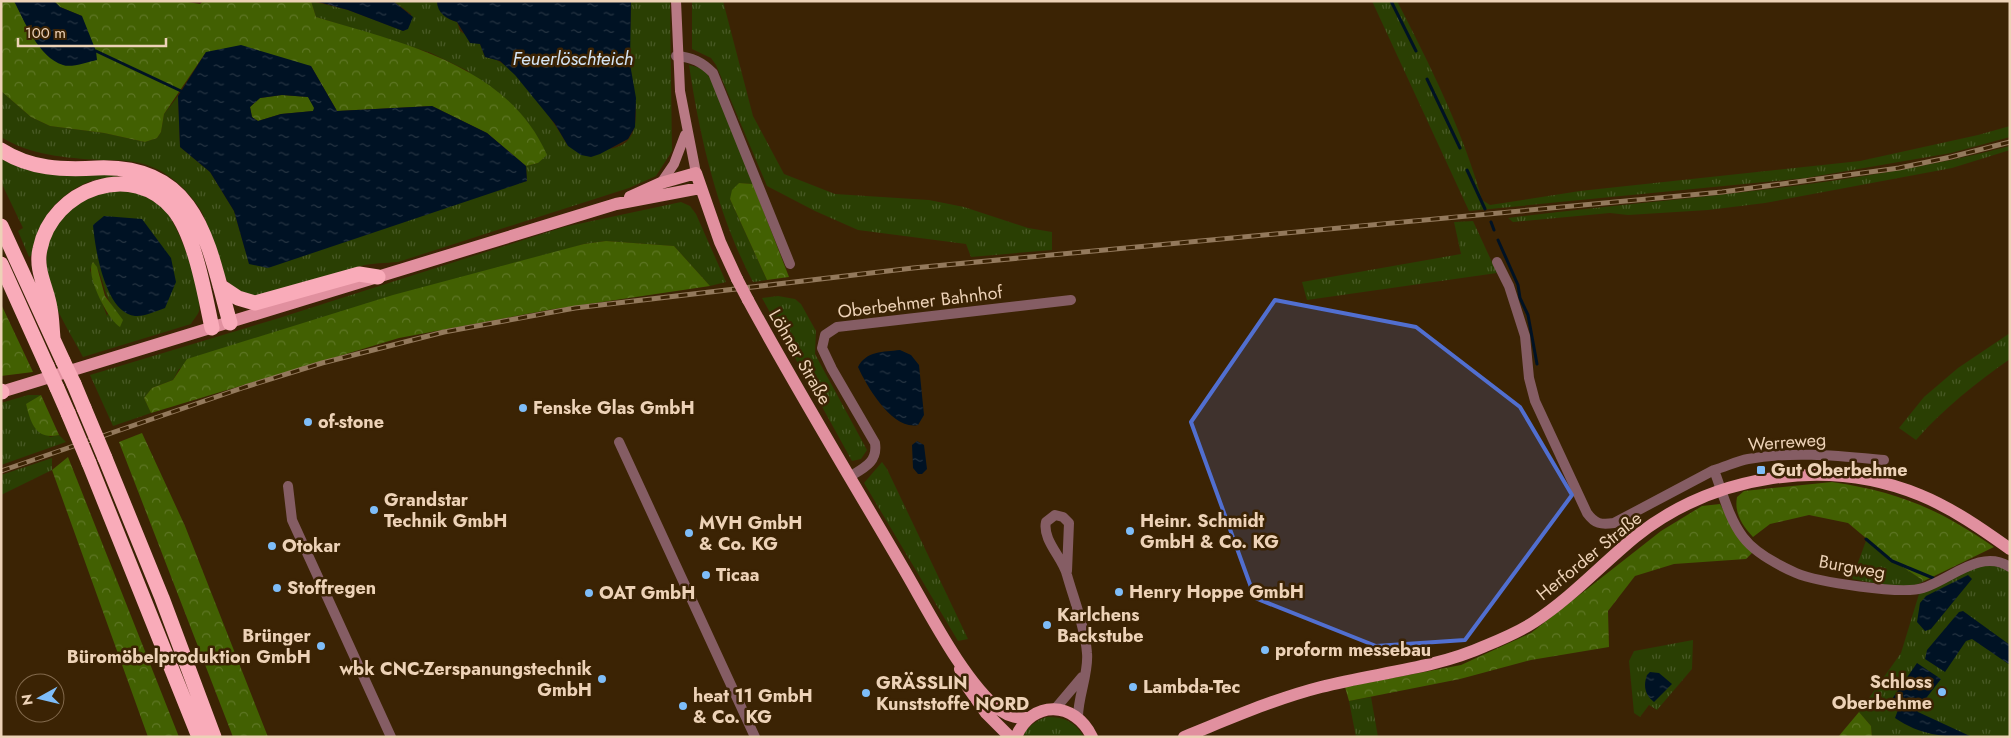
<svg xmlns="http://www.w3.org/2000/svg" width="2011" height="738" font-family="Jost,sans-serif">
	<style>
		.grass { fill: url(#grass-tufts); fill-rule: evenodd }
		.forest { fill: url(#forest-crowns) }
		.water { fill: url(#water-ripples); fill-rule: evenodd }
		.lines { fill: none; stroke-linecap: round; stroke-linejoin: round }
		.stream { stroke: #001224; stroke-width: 3 }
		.minor { stroke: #855d64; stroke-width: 10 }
		.secondary { stroke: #b97a85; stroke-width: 10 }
		.primary { stroke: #e1909f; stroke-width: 12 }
		.motorway { stroke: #f9abb9; stroke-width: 15 }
		.rail-casing { stroke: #93795c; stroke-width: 5 }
		.rail { stroke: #3b2304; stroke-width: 3; stroke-dasharray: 9; stroke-linecap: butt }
		.primary-bridge { stroke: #e1909f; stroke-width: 12 }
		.motorway-bridge { stroke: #f9abb9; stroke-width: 15 }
		.marked { fill: #516fd0; fill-opacity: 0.2; stroke: #516fd0; stroke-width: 4; stroke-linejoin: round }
		.poi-dot { fill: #7ebdf9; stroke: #3b2304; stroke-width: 2 }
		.labels { text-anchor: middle; stroke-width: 5; stroke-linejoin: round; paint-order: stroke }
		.street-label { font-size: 18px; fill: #edd2b7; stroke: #3b2304 }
		.poi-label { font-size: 18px; font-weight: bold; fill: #edd2b7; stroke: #3b2304; text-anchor: start }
		.water-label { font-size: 19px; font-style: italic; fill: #d3e4f5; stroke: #3b2304 }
	</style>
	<defs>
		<pattern id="grass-tufts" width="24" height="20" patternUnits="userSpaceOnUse" patternTransform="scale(1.25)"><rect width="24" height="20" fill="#2a3f03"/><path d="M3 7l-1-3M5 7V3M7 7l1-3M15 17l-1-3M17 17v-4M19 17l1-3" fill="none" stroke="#495a26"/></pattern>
		<pattern id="forest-crowns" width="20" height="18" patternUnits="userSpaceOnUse" patternTransform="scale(1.25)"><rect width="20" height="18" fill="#426002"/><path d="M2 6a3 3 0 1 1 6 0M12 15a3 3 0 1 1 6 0" fill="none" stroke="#5e7625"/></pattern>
		<pattern id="water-ripples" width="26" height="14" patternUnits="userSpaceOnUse" patternTransform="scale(1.25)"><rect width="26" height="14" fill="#001224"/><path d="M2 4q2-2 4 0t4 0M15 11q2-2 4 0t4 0" fill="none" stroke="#263442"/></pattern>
	</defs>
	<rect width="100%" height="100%" fill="#3b2304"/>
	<!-- grass -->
	<path class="grass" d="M311,1L348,10L404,31L411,14L393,1H437C438,13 447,19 457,22L460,31L480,44L485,57C490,58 496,59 500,62C523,76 554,122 568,146C580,146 603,151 614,148C650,140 631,86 630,62C629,42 631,22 631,1H670L672,151L656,176L629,188L398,262C386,263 372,263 361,266C336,273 266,304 244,294C212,281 216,234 200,209C189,192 171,174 152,167C137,160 116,160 100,160C66,158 30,155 1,137V91L31,117L50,126L104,133L145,142L157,138L161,132L164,114L178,96L180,147L210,172L234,211L249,263L527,181L526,166L538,163L468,71L431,53L316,17Z
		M692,1H723L753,116L784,174L835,194L929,200L964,207L1028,228L1052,232V250L971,257L966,244L858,230L815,211L767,186L716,65L711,58L692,49Z
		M1372,1H1397C1430,65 1463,131 1482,200L1490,205L1580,191L1860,161L1978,135L2010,126V137L1951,153L1806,178L1469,211Z
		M689,65L704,69L713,83L753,184L739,183L730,199L767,280L753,282C718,216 700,139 689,65Z
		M2010,146V150L1952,168L1765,203L1708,210L1628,215L1610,213L1513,222L1508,218C1676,197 1845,189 2010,146Z
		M1,158L101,175H121C112,179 101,177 91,181C60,192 35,221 33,254L29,257L18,231L23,228L1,182Z
		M125,189C141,194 156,199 167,213C180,230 203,290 199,311C198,315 193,320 191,324L83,357C72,336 57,313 50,291C38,250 54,209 94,192C102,189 115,190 125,189ZM93,262C103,274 103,291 111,304L107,316L90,270Z
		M681,202L690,206L696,214L726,282L710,286L674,246L606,241L584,244L179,369L173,380L152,388L144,398L151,413L113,426L90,375L276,319L564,227Z
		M1473,221L1497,273L1307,300L1302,282L1461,254L1454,222Z
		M778,296L795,299L801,304L816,331L815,354L867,450L861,459L852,461L762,298Z
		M2010,333V359C1976,383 1944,408 1916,440L1899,428L1924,397L1958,368Z
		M28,395H41L26,405L50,437L59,435L66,442L1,465V403Z
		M52,458V470L1,495V475Z
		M882,462L887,469L968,639L958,641L864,483Z
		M1867,538L1892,560L1924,581C1909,592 1870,582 1852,579Z
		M1995,563L2010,571V737H1872L1871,726L1859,712L1901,653L1919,594L1975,566Z
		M1693,640L1692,669L1657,710L1649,705L1640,717L1634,713L1629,661L1634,651Z
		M1371,697L1378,737H1356L1349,701Z
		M1047,717C1065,717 1075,722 1084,737H1022C1028,726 1035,721 1047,717Z"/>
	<!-- forest -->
	<path class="forest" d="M1,1H14L33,37L51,58L82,16L60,7L54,1H182L200,4L203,1H311L316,17C402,43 508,65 547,155L538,163L526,166L487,133L432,106L337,111L311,66L206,52L164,114L161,132L157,138L145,142L104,133L50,126L31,117L1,91Z
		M282,95L308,97L315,108L313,111L281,114L258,121L252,117L250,107L260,98Z
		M739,183L753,184L789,277L767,280L730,199L732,190Z
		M606,241L674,246L710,286L548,310L399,338L151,413L144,398L152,388L173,380L187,359L393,295L584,244Z
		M93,262L97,267L105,296L123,320L120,327C108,320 84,273 93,262Z
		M1,304L33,372L1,376Z
		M41,395L59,435C36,440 31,424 26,404Z
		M142,433L185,526L268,737H233L119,442Z
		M68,457L179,737H148L52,470Z
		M1832,482C1899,492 1939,509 1994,547L1924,581L1892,560L1848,523L1809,515L1770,524L1753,537C1742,525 1734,513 1737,497L1744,491Z
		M1720,504L1739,539L1753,552L1746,559L1674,564L1635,576L1608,611L1609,647L1531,660L1460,679L1349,701L1345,687L1461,665L1531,633L1661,531L1702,506Z
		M1859,712L1871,726L1872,737H1838Z"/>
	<!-- water -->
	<path class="water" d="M14,1H54L60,7L82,16L96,51L97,60C88,62 71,68 63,65C38,57 25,22 14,1Z
		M315,1H393L413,17L408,29L403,31L348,10Z
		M437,1H631L630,64L636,98L635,127L628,139L600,154L591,157L581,155L568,146L555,124L515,75L500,61L485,57L480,44L470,43L457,22C447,19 437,13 437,1Z
		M241,45L311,66L337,111L432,106L487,133L526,166L527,181L268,268L249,264L234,211L210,172L180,147L178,96L206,52ZM282,95L308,97L314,108L313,111L281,114L258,121L252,117L250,107L260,98Z
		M104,216L142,219L171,258L176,282L165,308C156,311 144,317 135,316C105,313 95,248 93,225Z
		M900,350L911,355L919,365L924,415L918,425C893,431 867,387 858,367C866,351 883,352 900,350Z
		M917,441L924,445L927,469L922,474H918L913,468L912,445Z
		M1968,575L1972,579L1931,629L1925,631L1917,622L1920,603L1926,596Z
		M1963,611L2010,645V665L1972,639L1966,641L1945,672L1925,659L1927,650L1959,612Z
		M1917,663L1941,679L1917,710L1918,712L1972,737C1943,737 1920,735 1895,718L1898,710L1892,699Z
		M1650,672L1659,673L1672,684L1654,702C1645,695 1643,686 1647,675Z"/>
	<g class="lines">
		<!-- stream -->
		<path class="stream" d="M1391,1L1416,51
			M96,51L181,91
			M1427,79L1460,148
			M1467,170L1485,209
			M1491,222L1494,230
			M1498,240L1518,285L1520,298L1528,315L1537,364
			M1866,539L1892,561L1933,578"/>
		<!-- minor -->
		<path class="minor" d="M676,56C692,57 702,62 713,73L790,264
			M1497,262L1509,286L1525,336L1529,378L1535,401L1587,513C1595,524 1601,525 1614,523L1714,470
			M619,442L755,737
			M1884,460C1839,456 1793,451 1748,459C1737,461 1725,467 1714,470C1722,491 1729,519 1743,537C1755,553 1778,565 1796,573C1817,582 1902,595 1923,588C1951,579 1981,548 2010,567
			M849,477C864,468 878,462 875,443L832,369L822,348L825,335L837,327L1071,300
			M288,486L292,520L391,737
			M1067,571L1069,523L1063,517L1055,515L1046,522C1042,540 1063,558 1067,575C1074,600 1085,627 1087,653C1089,673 1078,696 1078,717
			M1055,709L1082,677"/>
		<!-- secondary -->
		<path class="secondary" d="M676,1L680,91L696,173
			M661,183L674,164L685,135"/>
		<!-- primary -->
		<path class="primary" d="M630,197L661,183L696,173L720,242L737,279
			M748,300C797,390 850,477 902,566C927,608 963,681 1000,710C1010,717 1018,718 1029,718
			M1,392L616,204L700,188
			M960,669L967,686L986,713L1010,737
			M1016,737C1032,699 1075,701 1092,737
			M1184,737C1229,719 1274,699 1321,687C1375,673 1434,669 1485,646C1502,639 1519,632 1534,622C1571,598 1601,565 1635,537C1714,474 1827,457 1920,495C1952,508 1982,529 2010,549"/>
		<!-- motorway -->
		<path class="motorway" d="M1,150C31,169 62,170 97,168C199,164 208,244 230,323
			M1,226L63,361
			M1,264L47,366
			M220,286L238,298L255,303L359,274L378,277
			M53,338C52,328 52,318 50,308C47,288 35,270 40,249C52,189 133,159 174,210C195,236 205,295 212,328
			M74,384L84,408
			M57,388L68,413
			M1,391L2,392
			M105,458L162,598L214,737
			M89,463L199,737"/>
		<defs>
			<path id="rail" d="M1,471L245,387L322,363L444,332L575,308L913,268L1722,192L1899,168L1951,157L2010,142"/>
		</defs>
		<!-- rail casing -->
		<use href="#rail" class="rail-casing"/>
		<!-- rail -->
		<use href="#rail" class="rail"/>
		<!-- primary-bridge -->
		<path class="primary-bridge" d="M737,279L748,300"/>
		<!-- motorway-bridge -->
		<path class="motorway-bridge" d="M63,361L74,384
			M47,366L57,388
			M84,408L105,458
			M68,413L89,463"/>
	</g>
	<!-- marked area -->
	<path class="marked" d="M1275,300L1416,327L1520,407L1572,495L1465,640L1376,646L1255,598L1191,422Z"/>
	<!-- markers -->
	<g class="poi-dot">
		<circle cx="523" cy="408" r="5"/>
		<circle cx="308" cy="422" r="5"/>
		<rect x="1756" y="465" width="10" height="10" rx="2.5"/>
		<circle cx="374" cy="510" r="5"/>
		<circle cx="1130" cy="531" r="5"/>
		<circle cx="689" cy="533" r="5"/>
		<circle cx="272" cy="546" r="5"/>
		<circle cx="706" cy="575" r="5"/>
		<circle cx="277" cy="588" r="5"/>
		<circle cx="1119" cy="592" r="5"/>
		<circle cx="589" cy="593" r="5"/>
		<circle cx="1047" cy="625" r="5"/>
		<circle cx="321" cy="646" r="5"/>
		<circle cx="1265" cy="650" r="5"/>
		<circle cx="602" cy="679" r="5"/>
		<circle cx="1133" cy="687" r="5"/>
		<circle cx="1942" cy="692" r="5"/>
		<circle cx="866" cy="693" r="5"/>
		<circle cx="683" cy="706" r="5"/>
	</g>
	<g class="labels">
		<!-- street labels -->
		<g class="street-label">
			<text transform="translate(920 302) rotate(-7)" y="6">Oberbehmer Bahnhof</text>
			<text transform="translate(800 357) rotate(60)" y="6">Löhner Straße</text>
			<text transform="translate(1787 442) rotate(-4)" y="6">Werreweg</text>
			<text transform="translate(1589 556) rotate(-39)" y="6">Herforder Straße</text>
			<text transform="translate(1852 567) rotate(10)" y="6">Burgweg</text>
		</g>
		<!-- poi labels -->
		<g class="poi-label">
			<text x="533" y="414">Fenske Glas GmbH</text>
			<text x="318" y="428">of-stone</text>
			<text x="1771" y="476">Gut Oberbehme</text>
			<text x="384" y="506">Grandstar<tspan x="384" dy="21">Technik GmbH</tspan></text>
			<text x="1140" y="527">Heinr. Schmidt<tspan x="1140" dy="21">GmbH &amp; Co. KG</tspan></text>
			<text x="699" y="529">MVH GmbH<tspan x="699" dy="21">&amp; Co. KG</tspan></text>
			<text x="282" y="552">Otokar</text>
			<text x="716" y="581">Ticaa</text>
			<text x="287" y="594">Stoffregen</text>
			<text x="1129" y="598">Henry Hoppe GmbH</text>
			<text x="599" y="599">OAT GmbH</text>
			<text x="1057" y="621">Karlchens<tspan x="1057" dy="21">Backstube</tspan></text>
			<text x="311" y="642" text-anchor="end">Brünger<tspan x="311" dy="21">Büromöbelproduktion GmbH</tspan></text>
			<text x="1275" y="656">proform messebau</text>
			<text x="592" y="675" text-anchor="end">wbk CNC-Zerspanungstechnik<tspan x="592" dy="21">GmbH</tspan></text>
			<text x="1932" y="688" text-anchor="end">Schloss<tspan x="1932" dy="21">Oberbehme</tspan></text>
			<text x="876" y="689">GRÄSSLIN<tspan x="876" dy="21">Kunststoffe NORD</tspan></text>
			<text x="1143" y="693">Lambda-Tec</text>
			<text x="693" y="702">heat 11 GmbH<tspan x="693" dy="21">&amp; Co. KG</tspan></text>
		</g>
		<!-- water labels -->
		<g class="water-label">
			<text x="573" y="65">Feuerlöschteich</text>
		</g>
	</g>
	<!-- border -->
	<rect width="2011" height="738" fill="none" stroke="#edd2b7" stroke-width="5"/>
	<!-- north arrow -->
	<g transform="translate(40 698) rotate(262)"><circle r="24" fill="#3b2304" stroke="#82694c"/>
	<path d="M0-4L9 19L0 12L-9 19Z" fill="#7ebdf9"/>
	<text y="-8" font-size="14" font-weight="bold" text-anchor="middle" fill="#edd2b7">N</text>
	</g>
	<!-- scale -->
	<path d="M18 38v8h148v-8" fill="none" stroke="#edd2b7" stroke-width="2.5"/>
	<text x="25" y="38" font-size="15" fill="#edd2b7" stroke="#3b2304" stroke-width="4" paint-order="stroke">100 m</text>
</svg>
